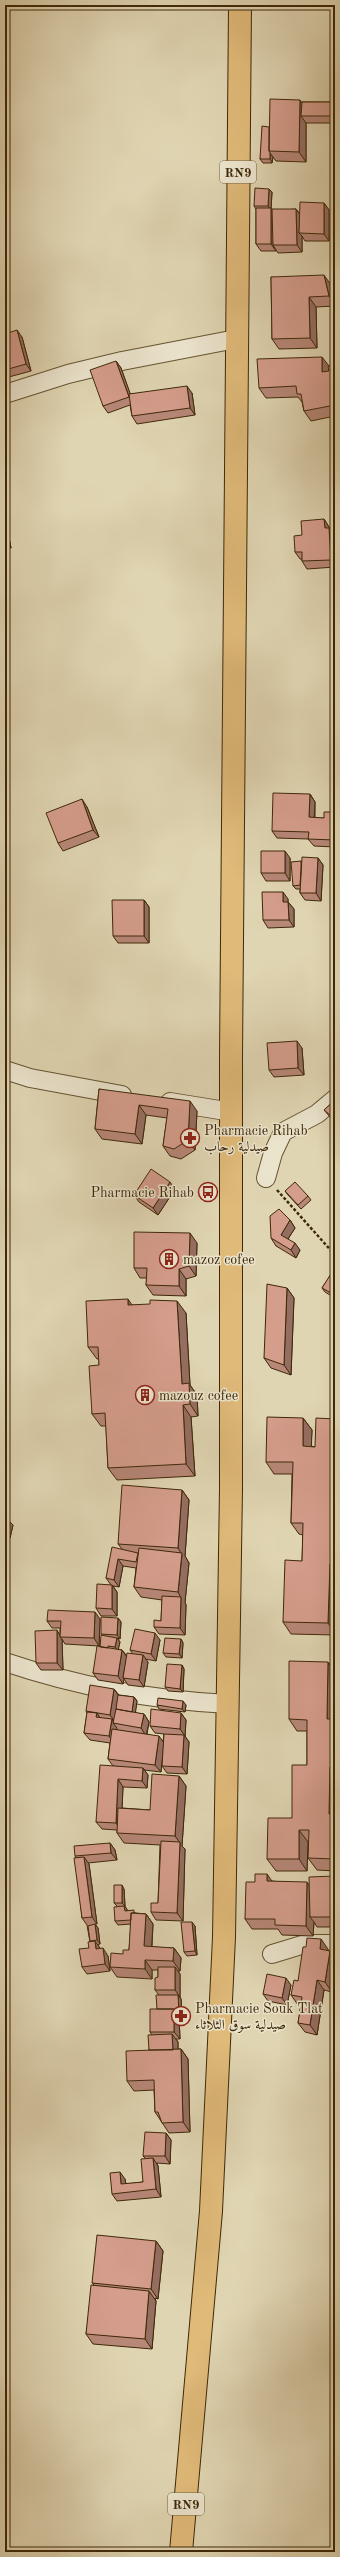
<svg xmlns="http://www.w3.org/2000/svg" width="340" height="2557" font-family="'Old Standard TT',Amiri,serif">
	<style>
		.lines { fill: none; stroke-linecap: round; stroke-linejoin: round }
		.minor-casing { stroke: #665332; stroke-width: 20 }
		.primary-casing { stroke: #3e2808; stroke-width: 24 }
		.path { stroke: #3e2808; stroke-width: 2.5; stroke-dasharray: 3 2; stroke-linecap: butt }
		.minor { stroke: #ebe4cd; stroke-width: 18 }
		.primary { stroke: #e0ba79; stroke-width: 22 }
		.wall { fill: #b78778; stroke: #3e2808 }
		.shaded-wall { fill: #956e62; stroke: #3e2808 }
		.building { fill: #d59d8c; stroke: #3e2808 }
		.labels { text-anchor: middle; stroke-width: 3; stroke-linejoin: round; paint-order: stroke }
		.shield { fill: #ebe4cd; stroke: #726043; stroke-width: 1 }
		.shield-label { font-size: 13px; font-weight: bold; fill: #3e2808 }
		.poi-label { font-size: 14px; fill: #3e2808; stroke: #ebe4cd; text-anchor: start }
	</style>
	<rect width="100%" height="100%" fill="#e0d5b2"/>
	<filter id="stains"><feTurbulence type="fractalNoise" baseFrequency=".005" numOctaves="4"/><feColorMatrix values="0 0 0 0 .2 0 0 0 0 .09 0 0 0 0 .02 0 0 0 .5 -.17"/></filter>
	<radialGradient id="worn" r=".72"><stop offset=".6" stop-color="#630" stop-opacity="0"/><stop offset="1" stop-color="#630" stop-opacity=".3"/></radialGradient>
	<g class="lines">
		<defs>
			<path id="minor" d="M5,394L68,374L122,361L236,339
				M5,1070L30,1078L122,1095
				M170,1102L232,1112
				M266,1178L273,1153L283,1132L317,1114L335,1099
				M5,1662C79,1687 150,1700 228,1704
				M272,1954L305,1944H335"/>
			<path id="primary" d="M181,2552L211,2211L224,1937L231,1489V1056L240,5"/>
		</defs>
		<!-- minor casing -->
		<use href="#minor" class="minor-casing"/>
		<!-- primary casing -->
		<use href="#primary" class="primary-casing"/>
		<!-- path -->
		<path class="path" d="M277,1190L335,1255"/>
		<!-- minor -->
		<use href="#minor" class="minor"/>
		<!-- primary -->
		<use href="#primary" class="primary"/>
	</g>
	<!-- wall -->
	<path class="wall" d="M302,102H335V123H306V162L276,161L273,157L272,163H263L260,159L269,127Z
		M272,192L271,209L272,211L296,209L300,214L324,203L329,210V241H305L302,236V252L278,253L276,250V251H261L256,244V209L254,206Z
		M271,277L331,285L335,300V306L316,307L317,348L279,349L272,339Z
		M5,334L22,337L31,371L5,378Z
		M116,361L121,368L130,394L192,393L195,415L137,424L132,416L130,405L108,413L103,406Z
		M335,365V416L311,421L304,411L302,402L298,397L266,398L259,388L328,366Z
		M5,518L11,548L5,549Z
		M324,519L334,535L335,567L307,569L302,561V559H300L295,552L302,535Z
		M310,794L315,802V818H324L335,812V847L314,846L308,839L277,838L272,831Z
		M87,807L99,837L63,851L58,843Z
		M290,858V881H266L261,873Z
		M318,858L323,865L321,901L305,900L300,893V889H296L293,886L301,861L302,862Z
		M288,899V902L294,909V927L268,928L263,920Z
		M144,900L149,907V943H118L113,936Z
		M302,1048L304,1075L274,1077L269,1070Z
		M99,1089L197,1111L195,1150L181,1159L170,1156L163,1146L167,1118L146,1115L142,1144L102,1139L95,1129Z
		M335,1100V1122L330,1117L324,1110Z
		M175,1189L158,1215L139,1202L134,1195Z
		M285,1191L308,1196L311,1200L301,1209L288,1195Z
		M290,1220L295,1228L288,1239L300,1250L296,1258L276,1246L271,1238Z
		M197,1243L196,1276L186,1279V1296L153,1295L146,1285L147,1278H140L134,1268Z
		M335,1269V1298L325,1292L322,1288Z
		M287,1288L294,1298L291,1375L271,1368L264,1358Z
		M132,1305L186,1313L190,1385L197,1395L198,1416L191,1417L195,1476L117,1480L108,1468L106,1426H101L92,1414L99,1365V1359H97L88,1347Z
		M303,1418L312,1430L311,1446L315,1447L335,1419V1635L291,1634L283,1622L302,1561L303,1535L299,1534L291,1523L292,1474H274L266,1462Z
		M182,1490L189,1500L185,1556L189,1563L185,1602L186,1605L185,1635L159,1634L154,1627L161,1621L162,1600L141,1597L134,1587L136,1568L123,1566L119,1587L113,1586L117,1592V1616H101L96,1608L111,1585L106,1578L122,1549L118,1544Z
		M5,1520L10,1522L13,1525L10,1538L5,1537Z
		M118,1618L121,1622L120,1639L117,1638L120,1642L118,1649L122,1650L127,1656L133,1654L130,1650L160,1640L156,1661L145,1659L148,1662L144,1687L128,1685L124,1679L123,1684L98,1680L93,1673L100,1647L102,1636L101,1634Z
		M100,1619L99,1646L65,1644L62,1639L63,1670H41L36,1663L60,1635V1628H52L47,1621Z
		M181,1639L183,1643L182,1658L166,1657L163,1653Z
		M328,1662L335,1672V1871L317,1870L308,1858L309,1842H308L307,1871H276L267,1859L292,1818L307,1765V1731H297L289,1719Z
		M182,1665L184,1669L183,1692L168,1691L165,1687Z
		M114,1689L119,1695L134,1697L137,1701L135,1713L144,1714L149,1722L147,1734L163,1741L164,1734L155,1733L150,1726L181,1713L186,1720L185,1736L189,1742L187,1774L167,1773L162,1766V1758L161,1772L144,1770L148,1775L147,1788L123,1787L122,1808L150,1810L179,1776L186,1786L182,1846L185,1849L183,1921L156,1920L151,1912L158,1903L160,1845L124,1843L117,1833V1830L102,1829L96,1822L119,1767L113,1766L108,1759L110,1743L90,1740L84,1733L87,1713L86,1711Z
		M157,1705H186L185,1712L159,1709Z
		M110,1843L115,1850L117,1860L88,1863L89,1864L97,1924H95L98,1928L100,1944L98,1945L100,1949L108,1956L110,1971L87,1974L82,1967L89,1948L90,1942L87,1925L82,1918L76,1858L75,1856Z
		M335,1876V1927H317L314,1922L313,1936L282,1935L278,1929H252L245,1919L255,1882L272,1881L309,1885Z
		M124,1889L125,1906L127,1910L136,1913L146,1914L153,1924L152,1947L174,1948L181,1958L180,1971H178L180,1974V1997L181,1999L182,2015H178L179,2016L180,2039H176L178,2042V2049H181L188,2059L190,2132L169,2133L155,2112L154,2090L134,2091L127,2081L149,2050L152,2035L150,2032L157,2009L159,1995L155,1990L158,1977V1970H152V1979L117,1977L110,1967L123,1954L129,1950L131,1924L118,1925L115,1921L117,1906L114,1903Z
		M195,1926L197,1955L187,1956L184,1952Z
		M328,1949V1951H330L335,1958V1973L332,1992L324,1990L317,2035L305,2032L298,2023L301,2006L298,2005L291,1995L298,1981Z
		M291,1985L287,2005L268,2001L263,1994Z
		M166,2133L171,2140L170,2164L157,2163L158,2166L161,2197L117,2201L112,2194L125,2179L126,2184L143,2182L146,2159L143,2156Z
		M156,2241L163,2251L158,2299L155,2298L156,2301L152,2349L93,2344L86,2334L94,2285L92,2283Z"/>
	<!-- shaded-wall -->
	<path class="shaded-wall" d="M300,100L307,110L301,116L306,123V162L299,152Z
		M270,153L273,157L272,163L270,159Z
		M269,189L272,192L271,209L276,216L273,245L276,250V251L271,244V210L268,206Z
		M324,203L329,210V241L324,234Z
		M296,209L301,216L299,233L302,236V252L297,245Z
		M324,275L331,285L335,300V304L329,296Z
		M309,297L316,307L317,348L310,338Z
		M17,330L22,337L31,371L26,364Z
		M322,357L329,366V382L322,372Z
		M116,361L121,368L134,404L129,397Z
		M187,386L192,393L195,415L190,408Z
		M5,518L11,548L5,540Z
		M324,519L334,535L335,565L331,560L325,528Z
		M310,794L315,802L314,825L309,817Z
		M82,799L87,807L99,837L93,830Z
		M334,825L335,826V842L334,840Z
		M285,851L290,858V881L285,873Z
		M318,858L323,865L321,901L316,893Z
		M283,892L288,899V910L283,902Z
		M144,900L149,907V943L144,936Z
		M288,902L294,909V927L289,920Z
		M297,1041L302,1048L304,1075L298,1068Z
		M190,1101L197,1111L195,1150L188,1140Z
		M139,1105L146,1115L142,1144L135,1134Z
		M170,1182L175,1189L158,1215L153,1208Z
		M290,1220L295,1228L286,1242L281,1235Z
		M190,1233L197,1243L196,1276L189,1266Z
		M295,1243L300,1250L296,1258L291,1250Z
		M179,1269L186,1279V1296L179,1286Z
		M287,1288L294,1298L291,1375L284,1365Z
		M335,1290V1298L333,1294Z
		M128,1299L136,1311L128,1305Z
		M177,1301L186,1313L190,1385L197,1395L198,1416L190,1404L182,1384Z
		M183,1405L191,1417L195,1476L186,1464Z
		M303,1418L312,1430L311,1458L303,1446Z
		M333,1468L335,1471V1525L331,1520Z
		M182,1490L189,1500L185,1556L189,1563L185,1602L186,1605L185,1635L180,1628L181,1598L178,1592L182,1555L178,1548Z
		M10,1522L13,1525L10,1538L7,1534Z
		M118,1559L123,1566L119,1587L114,1580Z
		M330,1564L335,1571V1633L328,1623Z
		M112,1585L117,1592V1616L112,1609Z
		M95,1612L100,1619L99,1646L94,1638Z
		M118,1618L121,1622L120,1639L117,1635Z
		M57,1630L61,1637H60L62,1639L63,1670L57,1663Z
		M155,1633L160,1640L156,1661L151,1654Z
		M117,1638L120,1642L118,1651L115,1647Z
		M181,1639L183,1643L182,1658L179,1654Z
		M122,1650L127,1657L123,1678L124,1679L123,1684L118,1676Z
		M143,1655L148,1662L144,1687L139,1680Z
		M328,1662L335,1672V1730L327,1719Z
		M182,1665L184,1669L183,1692L180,1689Z
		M114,1689L119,1696L115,1722L110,1715Z
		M134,1697L137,1701L135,1716L132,1712Z
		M183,1701L186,1705L185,1712L182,1709Z
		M97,1713L102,1721L96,1717Z
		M181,1713L186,1720L185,1736L180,1729Z
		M144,1714L149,1722L146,1736L141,1728Z
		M112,1719L114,1723H113L117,1728L114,1744L109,1736Z
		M184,1735L189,1742L187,1774L182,1767Z
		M159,1736L164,1743L161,1772L155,1765Z
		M330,1767L335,1774V1822L329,1814Z
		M143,1768L148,1775L147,1788L142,1781Z
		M179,1776L186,1786L182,1846L185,1849L183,1921L177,1913L180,1843L175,1836Z
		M118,1779L123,1787L121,1831L116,1823Z
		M299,1830L308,1842L307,1871L299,1859Z
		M110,1843L115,1850L117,1860L111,1853Z
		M84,1857L89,1864L97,1924L92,1917Z
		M267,1874L274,1884L267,1881Z
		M307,1882L314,1892L310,1917L314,1922L313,1936L306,1926Z
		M122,1885L124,1889L125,1906L122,1903Z
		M124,1906L127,1909V1914L125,1911Z
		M146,1914L153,1924L151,1956L144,1946Z
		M192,1922L195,1926L197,1955L195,1951Z
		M95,1924L98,1928L100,1944L97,1940Z
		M321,1939L328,1949L327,1959L320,1949Z
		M95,1941L100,1948L101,1957L96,1949Z
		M103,1948L108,1956L110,1971L105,1964Z
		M174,1948L181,1958L180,1971L173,1961Z
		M330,1951L335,1958V1973L332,1992L325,1982Z
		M145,1960L152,1970V1979L145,1969Z
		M175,1967L180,1974V1997L175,1990Z
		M286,1978L291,1985L287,2005L282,1998Z
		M317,1980L324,1990L317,2035L310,2025Z
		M178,1995L181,1999L182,2015L179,2011Z
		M174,2009L179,2016L180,2039L174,2032Z
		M172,2034L178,2042V2059L173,2052Z
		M181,2049L188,2059L190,2132L183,2122Z
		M166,2133L171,2140L170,2164L165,2156Z
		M153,2158L158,2166L161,2197L156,2189Z
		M120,2172L125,2179L127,2191L121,2184Z
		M156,2241L163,2251L158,2299L151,2289Z
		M149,2291L156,2301L152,2349L145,2339Z"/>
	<!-- building -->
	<path class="building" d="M270,99L300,100L299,152L269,151Z
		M302,102H335V116H301Z
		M262,126L269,127V151L270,153V159H260Z
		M255,188L269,189L268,206H254Z
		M300,202L324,203V234L299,233Z
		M256,208H271V244H256Z
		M272,209H296L297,245H273Z
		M324,275L329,296L309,297L310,338L272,339L271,277Z
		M17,330L26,364L5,370V334Z
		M322,357V372L329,371L328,366L335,365V405L304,411L301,394H297L296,386L259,388L257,359Z
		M116,361L129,397L103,406L90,370Z
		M187,386L190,408L132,416L129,394Z
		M324,519L325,528H329L331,560L302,561V552H295L294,536L302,535L301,521Z
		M273,793L310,794L309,817L324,818V812H335V825H334V840L308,839L309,832L272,831Z
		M82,799L93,830L58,843L46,813Z
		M261,851H285V873H261Z
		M302,857L318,858L316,893H300Z
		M301,861V869L300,885L293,886L291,862Z
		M262,892H283V902H288L289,920H263Z
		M112,900H144V936H113Z
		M297,1041L298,1068L269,1070L267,1043Z
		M99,1089L190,1101L188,1140L174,1149L163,1146L168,1109L139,1105L135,1134L95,1129Z
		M335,1100V1119L324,1110Z
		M151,1169L170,1182L153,1208L134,1195Z
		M295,1182L308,1196L298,1205L285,1191Z
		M279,1209L290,1220L281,1235L295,1243L291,1250L271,1238L270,1216Z
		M134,1232L190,1233L189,1266L179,1269V1286L146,1285L147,1268H134Z
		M334,1269H335V1290L333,1294L322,1288Z
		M267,1284L287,1288L284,1365L264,1358Z
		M128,1299V1305L150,1304V1300L177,1301L182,1384L189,1383L190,1404L183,1405L186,1464L108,1468L105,1413L92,1414L89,1366L99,1365L98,1347H88L86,1301Z
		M267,1417L303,1418V1446L315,1447L316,1418L335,1419V1468H333L331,1520H335V1564H330L328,1623L283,1622L285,1560L302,1561L303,1523H291L293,1462H266Z
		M122,1485L182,1490L178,1548L118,1544Z
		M5,1520L10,1522L7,1534H5Z
		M112,1547L138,1553L136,1562L118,1559L114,1580L106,1578Z
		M139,1548L182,1553L178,1592L134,1587Z
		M97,1584L112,1585V1609L96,1608Z
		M162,1596L181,1597L180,1628L154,1627V1620L161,1621Z
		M48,1610L95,1612L94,1638L60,1637L61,1621H47Z
		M101,1617L118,1618L117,1635L101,1634Z
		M135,1629L155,1633L151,1654L130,1650Z
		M57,1630V1663H36L35,1631Z
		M101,1635L117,1638L115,1647L108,1646V1648L100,1647Z
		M165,1638L181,1639L179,1654L163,1653Z
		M97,1646L122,1650L118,1676L93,1673Z
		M127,1653L143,1655L139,1680L123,1678Z
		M289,1661L328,1662L327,1719H335V1767H330L329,1814H335V1859L308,1858L309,1830H299V1859H267L268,1818H292V1765H307V1720L289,1719Z
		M167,1664L182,1665L180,1689L165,1687Z
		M90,1685L114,1689L110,1715L86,1711Z
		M118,1695L134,1697L132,1712L116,1709Z
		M158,1698L183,1701L182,1709L157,1705Z
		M116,1709L144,1714L141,1728L113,1723Z
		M151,1709L181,1713L180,1729L150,1726Z
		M87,1712L97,1713L96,1717L112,1719L109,1736L84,1733Z
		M112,1729L159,1736L155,1765L108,1759Z
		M164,1734L184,1735L182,1767L162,1766Z
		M100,1765L143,1768L142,1781L118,1779L116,1823L96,1822Z
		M152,1774L179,1776L175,1836L117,1833L118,1808L150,1810Z
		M161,1841L180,1842L177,1913L151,1912V1903H158Z
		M110,1843L111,1853L75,1856L74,1846Z
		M84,1857L92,1917L82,1918L74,1858Z
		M255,1874H267V1881L307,1882L306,1926L275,1925V1919H245L246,1882H255Z
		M335,1876V1917H310L309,1877Z
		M114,1885H122V1903H114Z
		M124,1906L125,1911L134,1910V1913H131V1920L115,1921L114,1907Z
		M131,1913L146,1914L144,1946L174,1948L173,1961L145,1960V1969L110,1967L111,1953L123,1954V1950H129Z
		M181,1922H192L195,1951L184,1952Z
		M95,1924L97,1940L90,1941L88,1926Z
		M307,1938L321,1939L320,1949L330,1951L325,1982L317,1980L310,2025L298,2023L302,1997L291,1995L294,1980L298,1981L303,1947H306Z
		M95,1941L96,1949L103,1948L105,1964L82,1967L79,1949L89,1948L88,1942Z
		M158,1967H175V1990H155V1978L158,1977Z
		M267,1974L286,1978L282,1998L263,1994Z
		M156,1995H178L179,2011H175L174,2009H157Z
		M150,2009H174V2032H150Z
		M172,2034L173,2050H149L148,2035Z
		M181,2049L183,2122L162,2123L158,2112H155L154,2080L127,2081L126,2051Z
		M145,2132L166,2133L165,2156H143Z
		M153,2158L156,2189L112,2194L110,2173L120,2172L121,2184L143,2182L141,2159Z
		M97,2235L156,2241L151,2289L92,2283Z
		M91,2285L149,2291L145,2339L86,2334Z"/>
	<!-- icons -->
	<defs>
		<symbol id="pharmacy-ring" viewBox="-11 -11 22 22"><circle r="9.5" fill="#ebe4cd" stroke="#8f2418" stroke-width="1.5"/><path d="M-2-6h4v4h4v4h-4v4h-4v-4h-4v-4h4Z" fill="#8f2418"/></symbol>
		<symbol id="bus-ring" viewBox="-11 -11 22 22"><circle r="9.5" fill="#ebe4cd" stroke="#8f2418" stroke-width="1.5"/><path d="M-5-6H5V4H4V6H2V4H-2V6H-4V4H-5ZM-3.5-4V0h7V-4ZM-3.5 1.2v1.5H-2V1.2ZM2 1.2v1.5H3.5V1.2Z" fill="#8f2418"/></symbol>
		<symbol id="building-ring" viewBox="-11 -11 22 22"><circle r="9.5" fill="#ebe4cd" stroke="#8f2418" stroke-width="1.5"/><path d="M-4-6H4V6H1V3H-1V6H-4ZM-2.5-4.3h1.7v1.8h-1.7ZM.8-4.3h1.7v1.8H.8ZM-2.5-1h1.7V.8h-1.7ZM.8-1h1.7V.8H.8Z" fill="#8f2418"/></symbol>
	</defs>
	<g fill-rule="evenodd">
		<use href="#pharmacy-ring" x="179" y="1127" width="22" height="22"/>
		<use href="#bus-ring" x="197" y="1181" width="22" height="22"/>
		<use href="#building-ring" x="158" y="1248" width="22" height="22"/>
		<use href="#building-ring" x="134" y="1384" width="22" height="22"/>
		<use href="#pharmacy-ring" x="170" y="2005" width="22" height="22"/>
	</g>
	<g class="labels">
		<!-- shield labels -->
		<g class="shield">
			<rect x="220" y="161" width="36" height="22" rx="3"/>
			<rect x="168" y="2493" width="36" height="22" rx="3"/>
		</g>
		<g class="shield-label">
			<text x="238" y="177">RN9</text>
			<text x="186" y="2509">RN9</text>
		</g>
		<!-- poi labels -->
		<g class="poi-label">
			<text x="204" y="1135">Pharmacie Rihab<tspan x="204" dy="16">صيدلية رحاب</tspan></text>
			<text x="194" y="1197" text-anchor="end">Pharmacie Rihab</text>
			<text x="183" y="1264">mazoz cofee</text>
			<text x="159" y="1400">mazouz cofee</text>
			<text x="195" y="2013">Pharmacie Souk Tlat<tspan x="195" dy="16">صيدلية سوق الثلاثاء</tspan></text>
		</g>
	</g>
	<!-- margin -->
	<rect width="340" height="2557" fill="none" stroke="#e0d5b2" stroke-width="20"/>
	<rect x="6" y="6" width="328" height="2545" fill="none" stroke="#3e2808" stroke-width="2"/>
	<rect x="10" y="10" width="320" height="2537" fill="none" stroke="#3e2808"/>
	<rect width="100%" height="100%" filter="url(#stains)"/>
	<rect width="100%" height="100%" fill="url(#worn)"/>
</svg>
